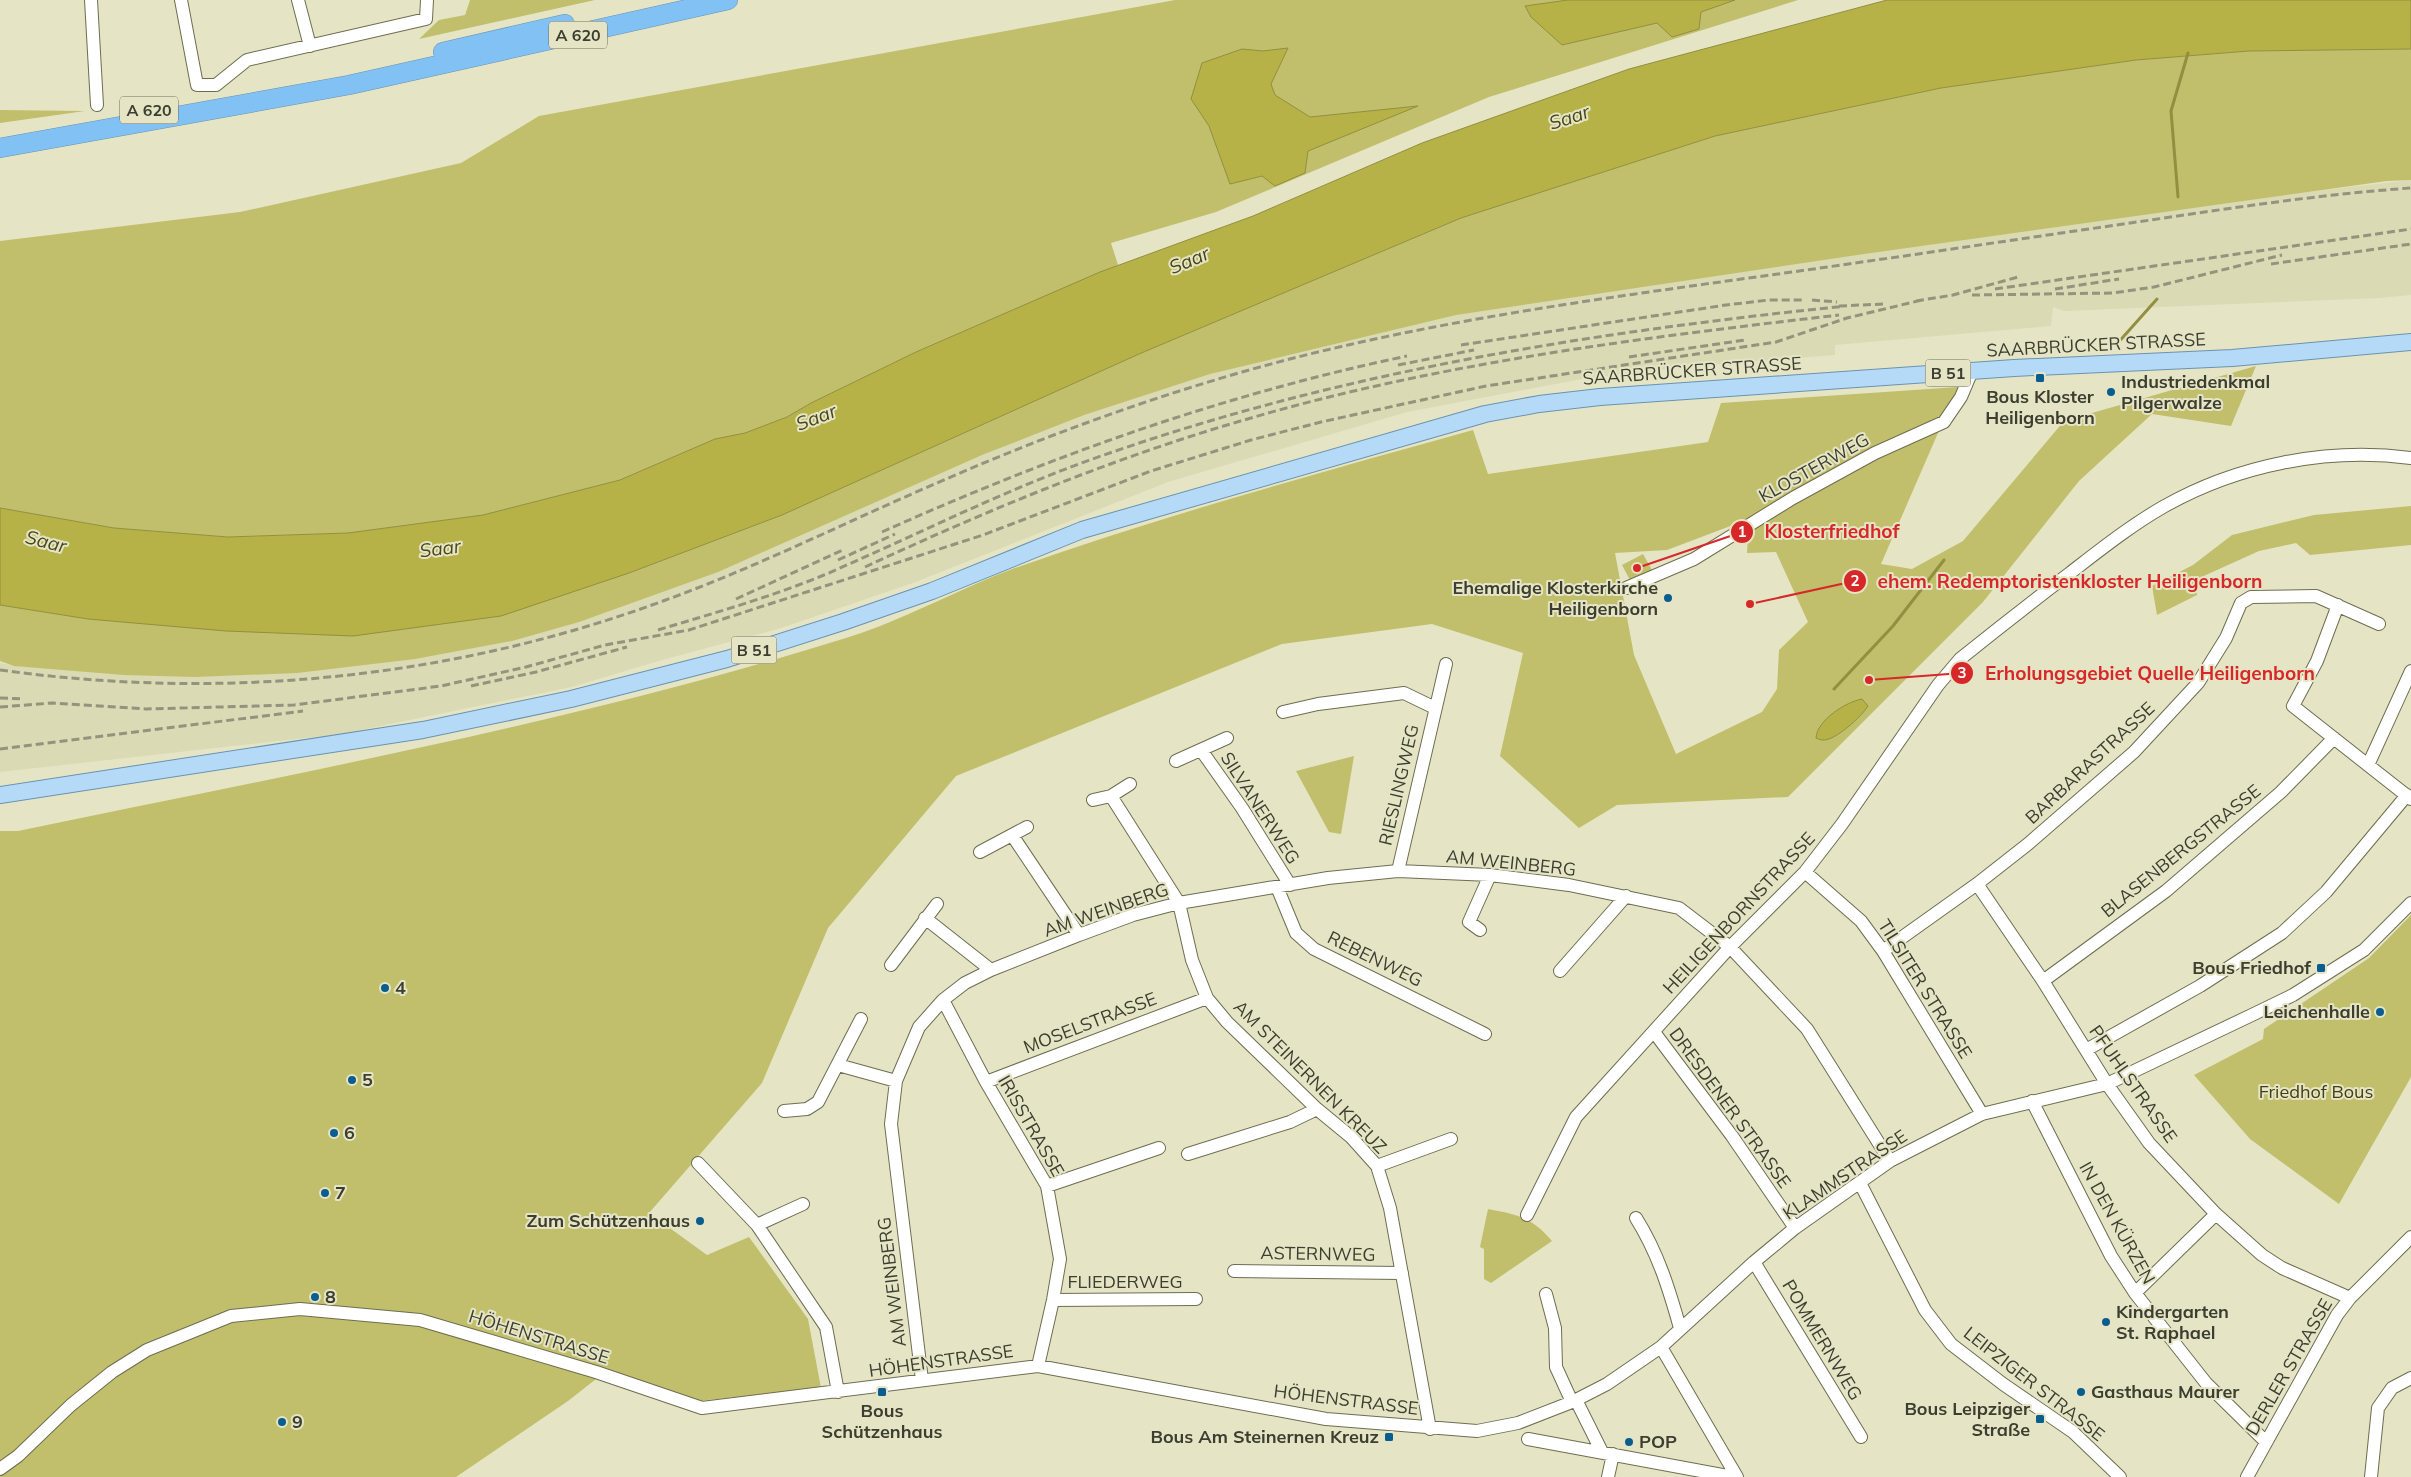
<svg xmlns="http://www.w3.org/2000/svg" width="2411" height="1477" font-family="Mulish,sans-serif">
	<style>
		.built { fill: #dadab4 }
		.green { fill: #c1bf6b; fill-rule: evenodd }
		.water { fill: #b6b247; stroke: #928f40 }
		.lines { fill: none; stroke-linecap: round; stroke-linejoin: round }
		.stream { stroke: #928f40; stroke-width: 3 }
		.minor-casing { stroke: #6d6d51; stroke-width: 14 }
		.major-casing { stroke: #6a93af; stroke-width: 18 }
		.highway-casing { stroke: #6a93af; stroke-width: 20 }
		.minor { stroke: #fff; stroke-width: 12 }
		.major { stroke: #b4daf8; stroke-width: 16 }
		.highway { stroke: #82c1f4; stroke-width: 19 }
		.rail { stroke: #94947e; stroke-width: 3; stroke-dasharray: 8 4; stroke-linecap: butt }
		.poi-dot { fill: #0a5d8f; stroke: #e5e5c6; stroke-width: 2 }
		.labels { text-anchor: middle; stroke-width: 4; stroke-linejoin: round; paint-order: stroke }
		.shield { fill: #e5e5c6; stroke: #6f6f5d; stroke-width: 1 }
		.shield-label { font-size: 16px; font-weight: bold; fill: #3d3d30 }
		.street-label { font-size: 18px; fill: #3d3d30; stroke: #e5e5c6 }
		.poi-label { font-size: 18px; font-weight: bold; fill: #3d3d30; stroke: #e5e5c6; text-anchor: start }
		.park-label { font-size: 18px; fill: #413f13; stroke: #e5e5c6 }
		.water-label { font-size: 19px; font-style: italic; fill: #48471b; stroke: #e5e5c6 }
		.leader { fill: none; stroke: #d62828; stroke-width: 2 }
		.callout-dot { fill: #d62828; stroke: #e5e5c6; stroke-width: 2 }
		.mark-label { font-size: 15px; text-anchor: middle; font-weight: bold; fill: #fff }
		.callout-label { font-size: 19px; text-anchor: middle; font-weight: bold; fill: #d62828; stroke: #e5e5c6; stroke-width: 4; stroke-linejoin: round; paint-order: stroke }
	</style>
	<rect width="100%" height="100%" fill="#e5e5c6"/>
	<!-- built -->
	<path class="built" d="M2411,180V295L2379,298L2064,311L2053,307L2051,326L1835,345V355L1695,366L1582,379L1407,412L1168,482L913,583L778,629L662,660L572,687L341,734L0,772V663L23,667L463,650L1158,353L1278,310Z"/>
	<!-- green -->
	<path class="green" d="M470,0H595L419,39L439,20L465,15Z
		M1175,0H1798L1489,97L1216,212L1111,243L1118,265L916,352L811,403L787,417L745,433L715,439L620,480L483,515L348,533L229,537L114,528L0,508V241L240,212L461,163L539,116Z
		M2411,49V180L2387,181L1864,254L1456,315L1210,374L1084,415L982,455L718,572L579,622L512,641L415,659L297,673L195,677L124,675L14,666L0,661V605L88,619L629,573L782,515L1139,354L1461,218L1715,136L1941,88L2136,60L2249,51Z
		M0,110L85,111L0,123Z
		M2256,366L2231,426L2152,414L2079,481L1983,602L1788,797L1617,805L1579,828L1500,756L1523,653L1432,624L1282,644L956,776L828,928L762,1083L649,1213L707,1255L749,1237L808,1319L821,1388L698,1401L605,1372L568,1401L456,1477H0V831H18C295,773 575,723 846,638C904,620 958,589 1015,568C1165,515 1319,473 1473,430L1488,474L1708,442L1721,403L1958,387L1881,564L1912,569L1963,541L2064,421ZM1749,519L1747,553L1776,552L1808,622L1779,650L1777,689L1762,712L1676,754L1634,655L1615,553L1667,550Z
		M2411,506V545L2310,555L2296,543L2259,551L2197,579V595L2157,615L2152,586L2193,565L2232,535L2314,515Z
		M1643,554L1652,570L1631,582L1622,565Z
		M1354,756L1341,834L1329,832L1296,771Z
		M2411,915V1077L2339,1204L2250,1139L2194,1075L2263,1039L2264,1029L2369,958Z
		M1488,1209C1519,1215 1531,1217 1552,1241L1491,1283L1484,1279V1249L1480,1247Z"/>
	<!-- water -->
	<path class="water" d="M1568,0H1735L1701,12L1699,29L1672,37L1657,23L1562,45L1531,17L1525,6Z
		M1887,0H2411V49L2249,51L2136,60L1941,88L1715,136L1461,218L1139,354L782,515L629,573L501,616L353,636L226,631L88,619L0,605V508L114,528L228,537L348,533L483,515L620,480L715,439L745,433L787,417L811,403L916,352L1100,272L1253,216L1422,143L1629,69Z
		M1288,48L1271,84L1275,95L1310,117L1418,106L1308,151L1305,173L1275,186L1262,176L1230,184L1209,126L1191,99L1202,63L1242,49L1263,51Z
		M1862,699L1868,706C1862,716 1835,741 1823,740C1821,740 1818,739 1816,738C1817,720 1846,702 1862,699Z"/>
	<g class="lines">
		<!-- stream -->
		<path class="stream" d="M2178,197L2171,111L2188,53
			M2116,345L2157,299
			M1834,689L1893,626L1944,560"/>
		<defs>
			<path id="minor" d="M91,0L97,105
				M181,0L197,85H216L247,60L426,19L427,0
				M298,0L310,46
				M1626,588L1694,559L1793,498L1875,453L1944,422L1961,397L1972,371
				M2338,605L2317,661L2293,706L2411,799
				M1283,712L1318,704L1404,693L1435,708
				M1201,750L1242,808L1290,885
				M1176,761L1227,738
				M2369,763L2411,671
				M1111,796L1179,903L1192,960L1207,998L1227,1022L1317,1109L1351,1137L1377,1166L1390,1208L1430,1429
				M1093,800L1111,796L1130,784
				M1012,835L1079,935
				M980,852L1027,827
				M1398,871L1446,664
				M1805,872L1861,921L1883,951L1982,1114
				M1977,884L2043,981L2107,1084L2149,1143L2216,1214L2262,1255L2282,1268L2350,1298
				M1277,887L1296,933L1314,949L1485,1034
				M925,918L991,970
				M1480,930L1469,922L1490,875
				M1883,951L1977,884L2028,844L2134,752L2198,683L2226,638L2241,603L2251,597L2316,596L2379,624
				M891,965L937,904
				M1560,971L1626,896
				M2043,981L2166,891L2281,792L2334,738
				M943,1000L986,1082L1047,1186L1060,1259L1053,1300L1038,1366
				M1654,1032L1732,1136L1795,1228
				M2086,1050L2200,986L2282,933L2326,892L2407,795
				M838,1065L896,1081
				M986,1082L1207,998
				M2032,1101L2111,1256L2135,1293L2206,1383L2266,1442
				M784,1111L807,1109L818,1102L861,1019
				M1188,1154L1290,1122L1317,1109
				M698,1163L757,1225L826,1327L838,1392
				M1377,1166L1451,1139
				M1860,1183L1925,1310L1951,1344L2003,1384L2073,1432L2120,1477
				M1047,1186L1159,1148
				M1527,1215L1576,1117L1730,947L1805,872L1842,824L1938,685L1960,659C1996,630 2033,601 2070,573C2100,550 2130,526 2163,507C2237,465 2327,447 2411,458
				M1636,1218C1658,1253 1669,1289 1680,1328
				M757,1225L803,1204
				M1754,1262L1861,1437
				M1234,1271L1402,1273
				M2135,1293L2216,1214
				M1546,1294L1555,1328L1556,1367L1572,1402
				M1053,1300L1196,1299
				M1661,1347L1737,1477
				M922,1380L891,1124L896,1081L919,1027L943,1000L965,983L991,970L1079,935L1133,915L1179,903L1328,878L1398,871L1490,875L1569,885L1679,908L1730,947L1807,1029L1890,1161
				M1576,1400L1602,1452
				M1528,1439L1733,1477
				M0,1469L18,1456L71,1405L112,1372L147,1350L231,1316L300,1309L420,1320L596,1372L702,1408L1038,1366L1326,1419L1477,1431L1518,1423L1572,1402L1607,1384L1661,1347L1754,1262L1795,1228L1890,1161L1982,1114L2107,1084L2256,1013L2293,995L2364,950L2411,903
				M1608,1477L1613,1454
				M2247,1477L2337,1315L2350,1298L2411,1237
				M2371,1477L2378,1408L2392,1388L2411,1378"/>
			<path id="major" d="M0,795L423,730L571,699L727,659L843,622L932,591L1082,530L1485,414L1539,404L1600,397L2014,368L2232,358L2411,342"/>
			<path id="highway" d="M443,52L565,24
				M0,148L349,85L728,0"/>
		</defs>
		<!-- minor casing -->
		<use href="#minor" class="minor-casing"/>
		<!-- major casing -->
		<use href="#major" class="major-casing"/>
		<!-- highway casing -->
		<use href="#highway" class="highway-casing"/>
		<!-- minor -->
		<use href="#minor" class="minor"/>
		<!-- major -->
		<use href="#major" class="major"/>
		<!-- highway -->
		<use href="#highway" class="highway"/>
		<!-- rail -->
		<path class="rail" d="M2271,264L2411,244
			M1995,289L2411,229
			M2055,289L2119,279
			M1972,295L2113,293L2154,287L2282,255
			M1812,300L1837,302
			M1916,301L1953,295L2018,277
			M1839,306L1884,304
			M1461,345L1726,305L1769,300H1802
			M1629,357L1745,340
			M1398,365L1474,350
			M882,532C1054,455 1222,395 1407,356
			M838,560L895,534
			M865,567C988,510 1113,458 1244,420C1437,363 1640,338 1839,315
			M736,599L845,549
			M658,630C714,613 771,597 824,575C917,535 1008,488 1104,455C1344,371 1593,332 1846,306
			M0,670C223,701 451,679 663,601C757,567 846,522 937,483C1037,439 1138,402 1242,372C1442,315 1650,293 1855,263C1954,249 2053,234 2151,220C2238,207 2324,194 2411,188
			M471,686L536,672L627,647
			M0,698L24,699
			M0,707L52,703L146,709L294,705L441,686L526,667L605,645L689,630L983,535L1151,471L1251,440L1321,422L1486,386L1776,342L1847,318L1922,300
			M0,749L303,711"/>
	</g>
	<!-- markers -->
	<g class="poi-dot">
		<rect x="2035" y="373" width="10" height="10" rx="2.5"/>
		<circle cx="2111" cy="392" r="5"/>
		<circle cx="1668" cy="598" r="5"/>
		<rect x="2316" y="963" width="10" height="10" rx="2.5"/>
		<circle cx="385" cy="988" r="5"/>
		<circle cx="2380" cy="1012" r="5"/>
		<circle cx="352" cy="1080" r="5"/>
		<circle cx="334" cy="1133" r="5"/>
		<circle cx="325" cy="1193" r="5"/>
		<circle cx="700" cy="1221" r="5"/>
		<circle cx="315" cy="1297" r="5"/>
		<circle cx="2106" cy="1322" r="5"/>
		<rect x="877" y="1387" width="10" height="10" rx="2.5"/>
		<circle cx="2081" cy="1392" r="5"/>
		<rect x="2035" y="1414" width="10" height="10" rx="2.5"/>
		<circle cx="282" cy="1422" r="5"/>
		<rect x="1384" y="1432" width="10" height="10" rx="2.5"/>
		<circle cx="1629" cy="1442" r="5"/>
	</g>
	<g class="labels">
		<!-- shield labels -->
		<g class="shield">
			<rect x="549" y="21.5" width="58" height="27" rx="4"/>
			<rect x="120" y="96.5" width="58" height="27" rx="4"/>
			<rect x="1925.5" y="359.5" width="45" height="27" rx="4"/>
			<rect x="731.5" y="636.5" width="45" height="27" rx="4"/>
		</g>
		<g class="shield-label">
			<text x="578" y="41">A 620</text>
			<text x="149" y="116">A 620</text>
			<text x="1948" y="379">B 51</text>
			<text x="754" y="656">B 51</text>
		</g>
		<!-- street labels -->
		<g class="street-label">
			<text transform="translate(2096 345) rotate(-3)" y="6">SAARBRÜCKER STRASSE</text>
			<text transform="translate(1692 371) rotate(-4)" y="6">SAARBRÜCKER STRASSE</text>
			<text transform="translate(1814 468) rotate(-29)" y="6">KLOSTERWEG</text>
			<text transform="translate(2090 763) rotate(-43)" y="6">BARBARASTRASSE</text>
			<text transform="translate(1399 785) rotate(-77)" y="6">RIESLINGWEG</text>
			<text transform="translate(1260 808) rotate(57)" y="6">SILVANERWEG</text>
			<text transform="translate(2181 851) rotate(-39)" y="6">BLASENBERGSTRASSE</text>
			<text transform="translate(1511 863) rotate(6)" y="6">AM WEINBERG</text>
			<text transform="translate(1106 910) rotate(-19)" y="6">AM WEINBERG</text>
			<text transform="translate(1739 913) rotate(-47)" y="6">HEILIGENBORNSTRASSE</text>
			<text transform="translate(1375 959) rotate(26)" y="6">REBENWEG</text>
			<text transform="translate(1925 989) rotate(58)" y="6">TILSITER STRASSE</text>
			<text transform="translate(1090 1023) rotate(-21)" y="6">MOSELSTRASSE</text>
			<text transform="translate(1310 1077) rotate(45)" y="6">AM STEINERNEN KREUZ</text>
			<text transform="translate(2133 1084) rotate(55)" y="6">PFUHLSTRASSE</text>
			<text transform="translate(1730 1108) rotate(54)" y="6">DRESDENER STRASSE</text>
			<text transform="translate(1031 1126) rotate(60)" y="6">IRISSTRASSE</text>
			<text transform="translate(1845 1175) rotate(-34)" y="6">KLAMMSTRASSE</text>
			<text transform="translate(2117 1223) rotate(61)" y="6">IN DEN KÜRZEN</text>
			<text transform="translate(1318 1254) rotate(1)" y="6">ASTERNWEG</text>
			<text transform="translate(892 1282) rotate(-97)" y="6">AM WEINBERG</text>
			<text x="1125" y="1288">FLIEDERWEG</text>
			<text transform="translate(539 1337) rotate(17)" y="6">HÖHENSTRASSE</text>
			<text transform="translate(1822 1340) rotate(59)" y="6">POMMERNWEG</text>
			<text transform="translate(941 1361) rotate(-8)" y="6">HÖHENSTRASSE</text>
			<text transform="translate(2289 1367) rotate(-60)" y="6">DERLER STRASSE</text>
			<text transform="translate(2034 1384) rotate(38)" y="6">LEIPZIGER STRASSE</text>
			<text transform="translate(1346 1400) rotate(7)" y="6">HÖHENSTRASSE</text>
		</g>
		<!-- poi labels -->
		<g class="poi-label">
			<text x="2121" y="388">Industriedenkmal<tspan x="2121" dy="21">Pilgerwalze</tspan></text>
			<text x="2040" y="403" text-anchor="middle">Bous Kloster<tspan x="2040" dy="21">Heiligenborn</tspan></text>
			<text x="1658" y="594" text-anchor="end">Ehemalige Klosterkirche<tspan x="1658" dy="21">Heiligenborn</tspan></text>
			<text x="2311" y="974" text-anchor="end">Bous Friedhof</text>
			<text x="395" y="994">4</text>
			<text x="2370" y="1018" text-anchor="end">Leichenhalle</text>
			<text x="362" y="1086">5</text>
			<text x="344" y="1139">6</text>
			<text x="335" y="1199">7</text>
			<text x="690" y="1227" text-anchor="end">Zum Schützenhaus</text>
			<text x="325" y="1303">8</text>
			<text x="2116" y="1318">Kindergarten<tspan x="2116" dy="21">St. Raphael</tspan></text>
			<text x="2091" y="1398">Gasthaus Maurer</text>
			<text x="2030" y="1415" text-anchor="end">Bous Leipziger<tspan x="2030" dy="21">Straße</tspan></text>
			<text x="882" y="1417" text-anchor="middle">Bous<tspan x="882" dy="21">Schützenhaus</tspan></text>
			<text x="292" y="1428">9</text>
			<text x="1379" y="1443" text-anchor="end">Bous Am Steinernen Kreuz</text>
			<text x="1639" y="1448">POP</text>
		</g>
		<!-- park labels -->
		<g class="park-label">
			<text x="2316" y="1098">Friedhof Bous</text>
		</g>
		<!-- water labels -->
		<g class="water-label">
			<text transform="translate(1569 117) rotate(-18)" y="7">Saar</text>
			<text transform="translate(1189 260) rotate(-23)" y="7">Saar</text>
			<text transform="translate(816 417) rotate(-21)" y="7">Saar</text>
			<text transform="translate(46 541) rotate(14)" y="7">Saar</text>
			<text transform="translate(440 548) rotate(-7)" y="7">Saar</text>
		</g>
	</g>
	<!-- callouts -->
	<path class="leader" d="M1637 568L1742 532M1750 604L1855 581M1869 680L1962 673"/>
	<g class="callout-dot">
		<circle cx="1637" cy="568" r="5"/>
		<circle cx="1750" cy="604" r="5"/>
		<circle cx="1869" cy="680" r="5"/>
		<circle cx="1742" cy="532" r="12"/>
		<circle cx="1855" cy="581" r="12"/>
		<circle cx="1962" cy="673" r="12"/>
	</g>
	<g class="mark-label">
		<text x="1742" y="537">1</text>
		<text x="1855" y="586">2</text>
		<text x="1962" y="678">3</text>
	</g>
	<g class="callout-label">
		<text x="1832" y="538">Klosterfriedhof</text>
		<text x="2070" y="588">ehem. Redemptoristenkloster Heiligenborn</text>
		<text x="2150" y="680">Erholungsgebiet Quelle Heiligenborn</text>
	</g>
</svg>
